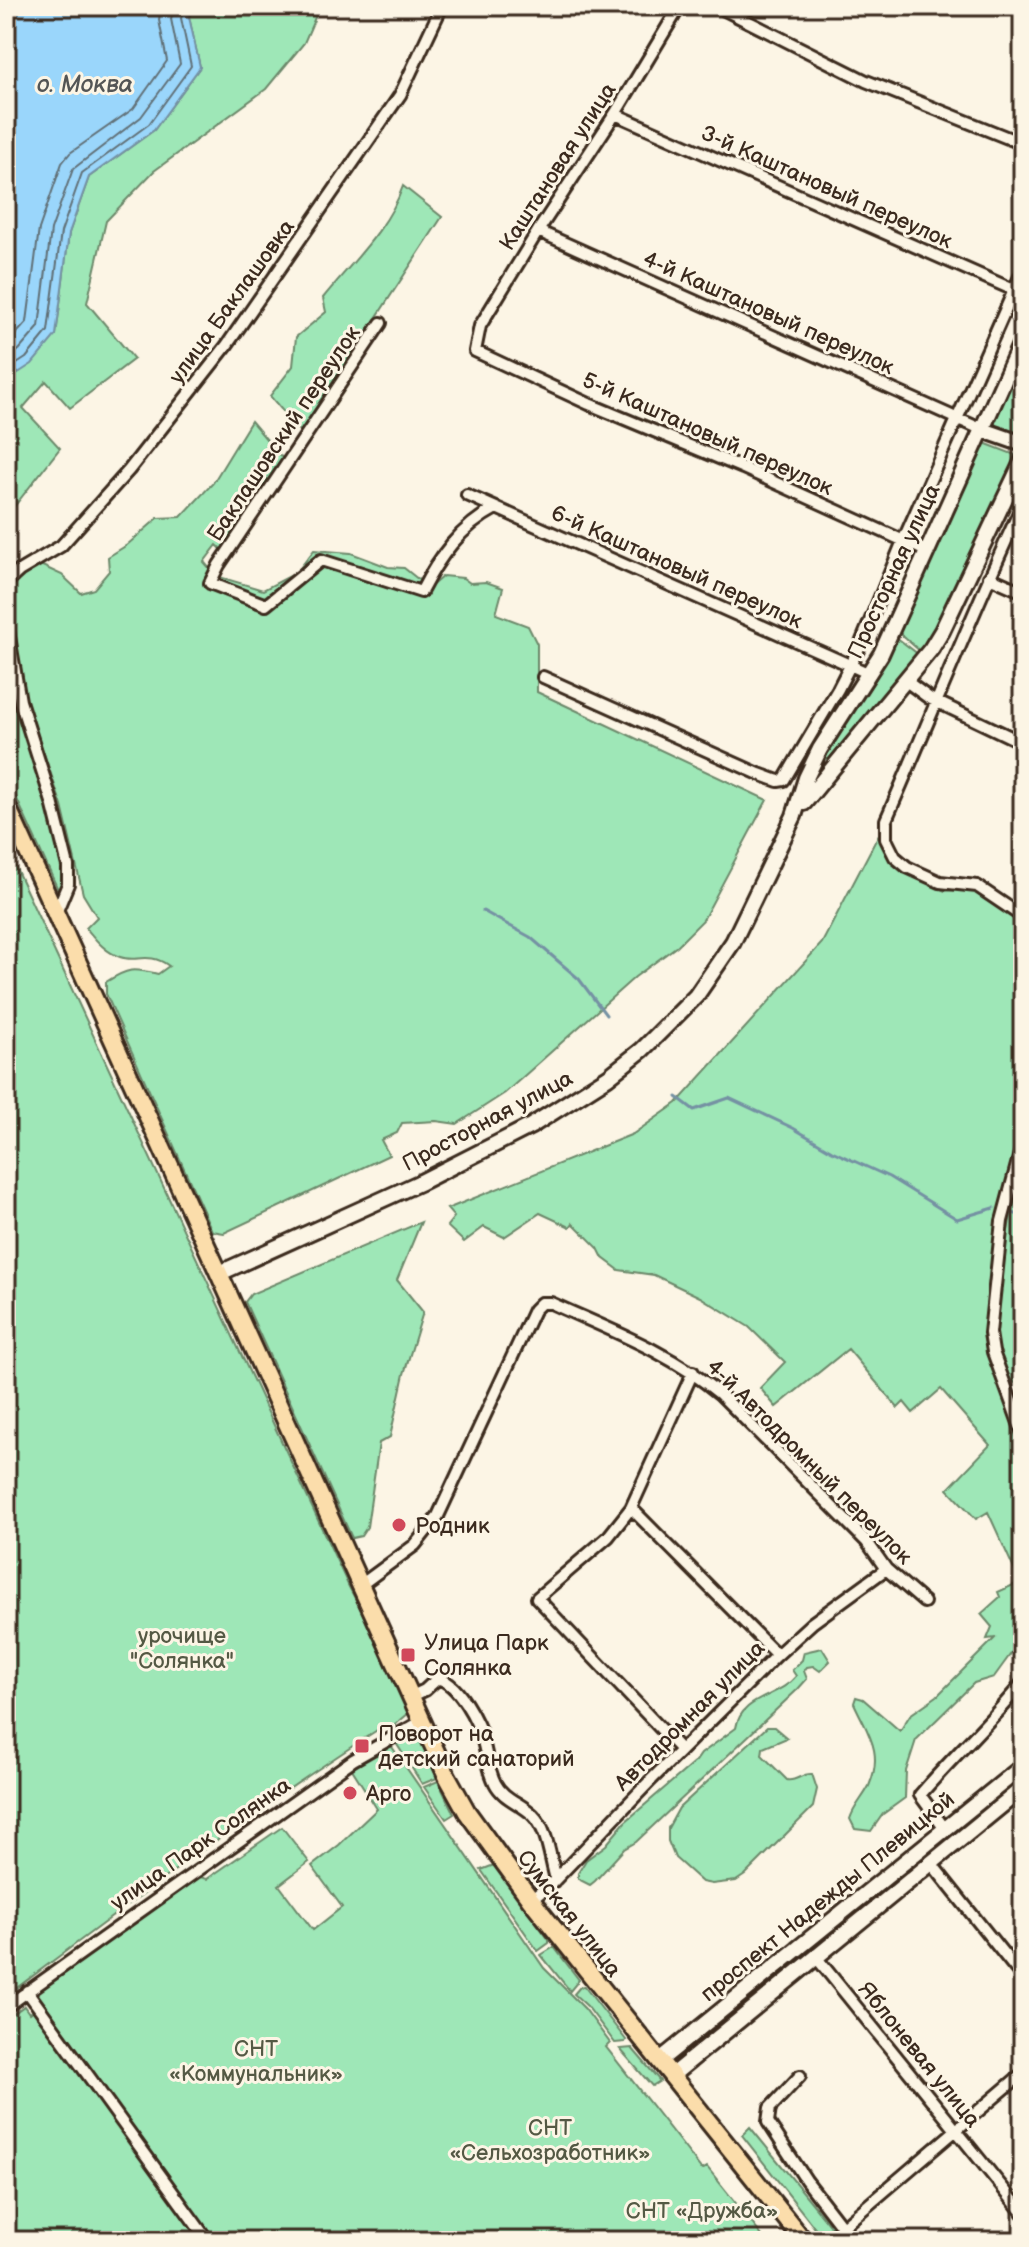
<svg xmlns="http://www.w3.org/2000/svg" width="1029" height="2247" font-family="'Balsamiq Sans',sans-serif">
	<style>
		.green { fill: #9ee7b7; stroke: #6c886a; stroke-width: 2 }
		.water { fill: #9ad6fb; stroke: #7491a3; stroke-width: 2 }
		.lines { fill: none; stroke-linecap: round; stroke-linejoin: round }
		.shore { stroke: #616f76; stroke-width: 2 }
		.stream { stroke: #7491a3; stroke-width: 3 }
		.minor-casing { stroke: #3b2a1e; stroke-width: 16 }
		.secondary-casing { stroke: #3b2a1e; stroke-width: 20 }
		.primary-casing { stroke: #3b2a1e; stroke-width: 22 }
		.minor { stroke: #fcf5e5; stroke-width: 10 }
		.secondary { stroke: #fcf5e5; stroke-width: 14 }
		.primary { stroke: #fbddab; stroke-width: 16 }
		.poi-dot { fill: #d1495b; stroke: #fcf5e5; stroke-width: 3 }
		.labels { text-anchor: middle; stroke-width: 6; stroke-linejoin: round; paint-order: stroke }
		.street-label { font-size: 22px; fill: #3b2a1e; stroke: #fcf5e5 }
		.poi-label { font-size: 22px; fill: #3b2a1e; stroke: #fcf5e5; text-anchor: start }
		.park-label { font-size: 22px; fill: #545944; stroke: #fcf5e5 }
		.water-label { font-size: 24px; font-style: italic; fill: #535555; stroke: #fcf5e5 }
	</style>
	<rect width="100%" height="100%" fill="#fcf5e5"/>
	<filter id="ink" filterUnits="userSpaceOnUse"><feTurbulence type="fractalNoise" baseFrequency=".0125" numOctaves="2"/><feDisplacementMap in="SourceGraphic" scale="16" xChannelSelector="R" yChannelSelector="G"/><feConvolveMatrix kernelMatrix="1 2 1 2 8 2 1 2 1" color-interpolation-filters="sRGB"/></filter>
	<g filter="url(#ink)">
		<!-- green -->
		<path class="green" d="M195,6H320L304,43L266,89L154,171L106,221L87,303L134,359L70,408L46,381L23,408L60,448L6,517V373L56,335L69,233L89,177L154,130L200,67L189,17Z
			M403,186L442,217L301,433L270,396L293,366L296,337L326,312L323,298C352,262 388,229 403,186Z
			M1023,353V437L997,429L994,421Z
			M251,421L284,460L224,552L217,545L204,562L216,576L263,590L296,573L314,550L351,553L388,567L404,568L429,588L443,576L463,578L470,583L486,582L503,588L496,614L528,626L537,644V692L767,800L703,920L677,946L635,977L505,1093L457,1124L436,1121L402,1123L397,1133L381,1140L389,1155L224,1233L212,1231L106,994V982C128,968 133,968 158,974L169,966C149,951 136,963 120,957C105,952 96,940 86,928L97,917L83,894L62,806L26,702L9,601L15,580L38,564L62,575L81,593L94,589L109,571L108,557L127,545L158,518L181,517L213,483Z
			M984,443L1018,456L936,627L921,652L898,632Z
			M896,637L919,655L829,759H824L831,744L875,680Z
			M6,645L65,868L59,892L6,775Z
			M879,834L886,854L903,872L945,891L971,889L1023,922V1121L997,1225L986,1342L1023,1453V1637L994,1677L974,1683L916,1740L906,1771L905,1798L883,1814L871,1831L855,1829L850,1819C854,1806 863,1798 869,1786C884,1752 868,1734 854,1703L856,1697L863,1699L900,1731L910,1715L937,1696L995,1638L987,1639L992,1627L981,1614L1000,1597L998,1592L1020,1582L988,1512L976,1519L948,1489L990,1445L941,1389L913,1413L904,1402L898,1408L848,1349L776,1407L760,1388L785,1362L749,1327L700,1297L654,1275L619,1270L603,1258L598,1248L573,1223L570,1227L540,1213L504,1237L484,1227L464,1242L447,1226L454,1217L447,1209L633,1134L677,1103L822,943Z
			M6,847L349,1587L389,1662L409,1713L389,1730L385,1725C254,1809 130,1903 6,1996Z
			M1023,1159V1391C1018,1384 1010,1380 1006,1374C979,1335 1014,1206 1023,1159Z
			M421,1222L397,1280L423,1312L404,1374L390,1437L379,1443L367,1527L361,1536L352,1538L245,1302L251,1294Z
			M822,1648L830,1661L820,1671L813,1666L807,1667L804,1671L807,1679L798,1689L636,1842L624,1849L595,1881L590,1885L578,1879V1873L586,1860L606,1845L625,1822L696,1761L701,1754L736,1728C741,1696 779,1698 796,1676L792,1670L802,1660L804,1652Z
			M767,1727H774L787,1738L763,1748L762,1755L787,1780C796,1782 802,1773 812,1774L817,1789L813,1807L745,1875L736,1881L712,1884L702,1882L675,1858L668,1841V1828L679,1808Z
			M411,1736L417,1737L422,1741L437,1778L422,1784L396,1743L398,1740Z
			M390,1744L544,1968L585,2009L610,2043L606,2047L702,2170L707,2167L766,2241H210L31,1996L200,1877L207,1879L282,1827L309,1862L279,1885L313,1930L342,1907L312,1866L339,1845L377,1809L352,1769Z
			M438,1781L454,1814L446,1819L424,1787Z
			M494,1865L549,1940V1943L538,1951L481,1870Z
			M554,1947L579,1980L570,1991L541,1955Z
			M584,1986L626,2040L625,2042L615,2043L587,2006L574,1994L580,1987Z
			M24,2006L29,2013L37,2007L204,2241H6V2019Z
			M632,2048L660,2081L652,2086L620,2049Z
			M750,2127L843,2241H825L742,2135Z"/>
		<!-- water -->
		<path class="water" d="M6,6H195L189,17L200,67L154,130L89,177L69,233L56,335L32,364L9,379L6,376Z"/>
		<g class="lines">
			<!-- shore -->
			<path class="shore" d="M6,345L27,322L39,229L62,163L70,153L133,109L167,61L159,20L161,6
				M6,360L19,350L39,327L51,230L73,169L141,117L180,64L171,19L174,6
				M6,371L26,358L48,331L61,232L82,173L149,124L191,66L181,18L186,6"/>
			<!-- stream -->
			<path class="stream" d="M483,911L530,937L579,979L606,1015
				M677,1097L694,1110L729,1098L793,1128L832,1151L889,1177L957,1219L994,1208
				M1012,1213L1023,1216
				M1022,1405L1023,1406"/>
			<defs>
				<path id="minor" d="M680,6L615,114L538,231L480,326L475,351L589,404L743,468L926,551
					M717,6L866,81L1023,144
					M615,114L1023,294
					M538,231L983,430
					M381,323L219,565L210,583L266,605L321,560L421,592C439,557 460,527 496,508
					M467,495L870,674
					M1023,504C974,608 932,715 886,820V839L895,857L907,867L940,882L977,886L1023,917
					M989,577L1023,592
					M6,588L7,582L19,571L61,546L129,470L227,345L400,95L442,6
					M6,619L20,701L52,802L68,866V884L56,913
					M543,677L759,774L778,781L784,780L838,689L859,648L903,541L1023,270
					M906,681L929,698L1023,743
					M1023,1142L1002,1221L990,1333L993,1352L1023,1434
					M693,1372L631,1508L777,1655
					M631,1508L608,1537L537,1598L681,1750
					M362,1584L415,1545L438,1516L534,1310L541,1303H551C610,1330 670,1352 720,1394L867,1542L886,1569L924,1602
					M412,1696L425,1690L437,1679C456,1679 480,1724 483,1741C487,1756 488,1769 495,1783C503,1799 521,1803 533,1815C548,1830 550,1859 556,1879
					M945,1829L920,1795C953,1756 991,1722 1023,1682
					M931,1863L1023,1978
					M531,1900L552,1883L652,1779L777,1655L812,1623L886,1569
					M816,1957L1023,2213
					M27,1991L208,2241
					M6,2007L353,1760L422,1721
					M800,2076L770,2108L768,2122L806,2180L853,2241
					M826,2241L1023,2073"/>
				<path id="secondary" d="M983,430L1023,444
					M804,803L931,649L942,631L1023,460
					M220,1273L421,1182L531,1126L608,1077L642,1050L696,996L733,942L794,816L806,778L820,749L881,654L1023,338
					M659,2061L1023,1766
					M671,2076L1023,1788"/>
				<path id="primary" d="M6,804L447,1776L467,1812L531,1900L804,2241"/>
			</defs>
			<!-- minor casing -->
			<use href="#minor" class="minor-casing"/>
			<!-- secondary casing -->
			<use href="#secondary" class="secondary-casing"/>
			<!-- primary casing -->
			<use href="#primary" class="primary-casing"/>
			<!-- minor -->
			<use href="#minor" class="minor"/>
			<!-- secondary -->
			<use href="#secondary" class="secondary"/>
			<!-- primary -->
			<use href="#primary" class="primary"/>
		</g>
	</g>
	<!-- markers -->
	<g class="poi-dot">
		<circle cx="399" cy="1525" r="8"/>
		<rect x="400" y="1647" width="16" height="16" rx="4"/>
		<rect x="354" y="1738" width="16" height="16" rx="4"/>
		<circle cx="350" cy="1793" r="8"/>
	</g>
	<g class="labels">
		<!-- street labels -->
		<g class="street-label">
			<text transform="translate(557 166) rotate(-57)" y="8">Каштановая улица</text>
			<text transform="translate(827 186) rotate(24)" y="8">3-й Каштановый переулок</text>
			<text transform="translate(231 301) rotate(-54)" y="8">улица Баклашовка</text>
			<text transform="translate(769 312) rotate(24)" y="8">4-й Каштановый переулок</text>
			<text transform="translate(283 433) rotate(-56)" y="8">Баклашовский переулок</text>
			<text transform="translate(708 433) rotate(24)" y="8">5-й Каштановый переулок</text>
			<text transform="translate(677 566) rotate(24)" y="8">6-й Каштановый переулок</text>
			<text transform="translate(893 571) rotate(-65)" y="8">Просторная улица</text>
			<text transform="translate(487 1120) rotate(-28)" y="8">Просторная улица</text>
			<text transform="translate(810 1461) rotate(45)" y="8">4-й Автодромный переулок</text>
			<text transform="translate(689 1715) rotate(-45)" y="8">Автодромная улица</text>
			<text transform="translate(200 1843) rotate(-35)" y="8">улица Парк Солянка</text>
			<text transform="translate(827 1896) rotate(-39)" y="8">проспект Надежды Плевицкой</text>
			<text transform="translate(570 1913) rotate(52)" y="8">Сумская улица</text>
			<text transform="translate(920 2054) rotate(51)" y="8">Яблоневая улица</text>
		</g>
		<!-- poi labels -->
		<g class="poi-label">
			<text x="415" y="1533">Родник</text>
			<text x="424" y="1650">Улица Парк<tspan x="424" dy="25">Солянка</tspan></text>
			<text x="378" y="1741">Поворот на<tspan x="378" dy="25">детский санаторий</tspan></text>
			<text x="366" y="1801">Арго</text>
		</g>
		<!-- park labels -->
		<g class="park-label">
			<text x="182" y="1643">урочище<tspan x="182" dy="25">"Солянка"</tspan></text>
			<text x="256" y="2056">СНТ<tspan x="256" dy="25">«Коммунальник»</tspan></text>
			<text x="550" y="2135">СНТ<tspan x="550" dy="25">«Сельхозработник»</tspan></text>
			<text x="702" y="2218">СНТ «Дружба»</text>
		</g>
		<!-- water labels -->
		<g class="water-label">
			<text x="85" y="92">о. Моква</text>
		</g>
	</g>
	<!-- margin -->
	<rect width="1029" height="2247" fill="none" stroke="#fcf5e5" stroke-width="32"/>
	<rect x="16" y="16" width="997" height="2215" fill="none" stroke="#3b2a1e" stroke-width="3" filter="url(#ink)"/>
</svg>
